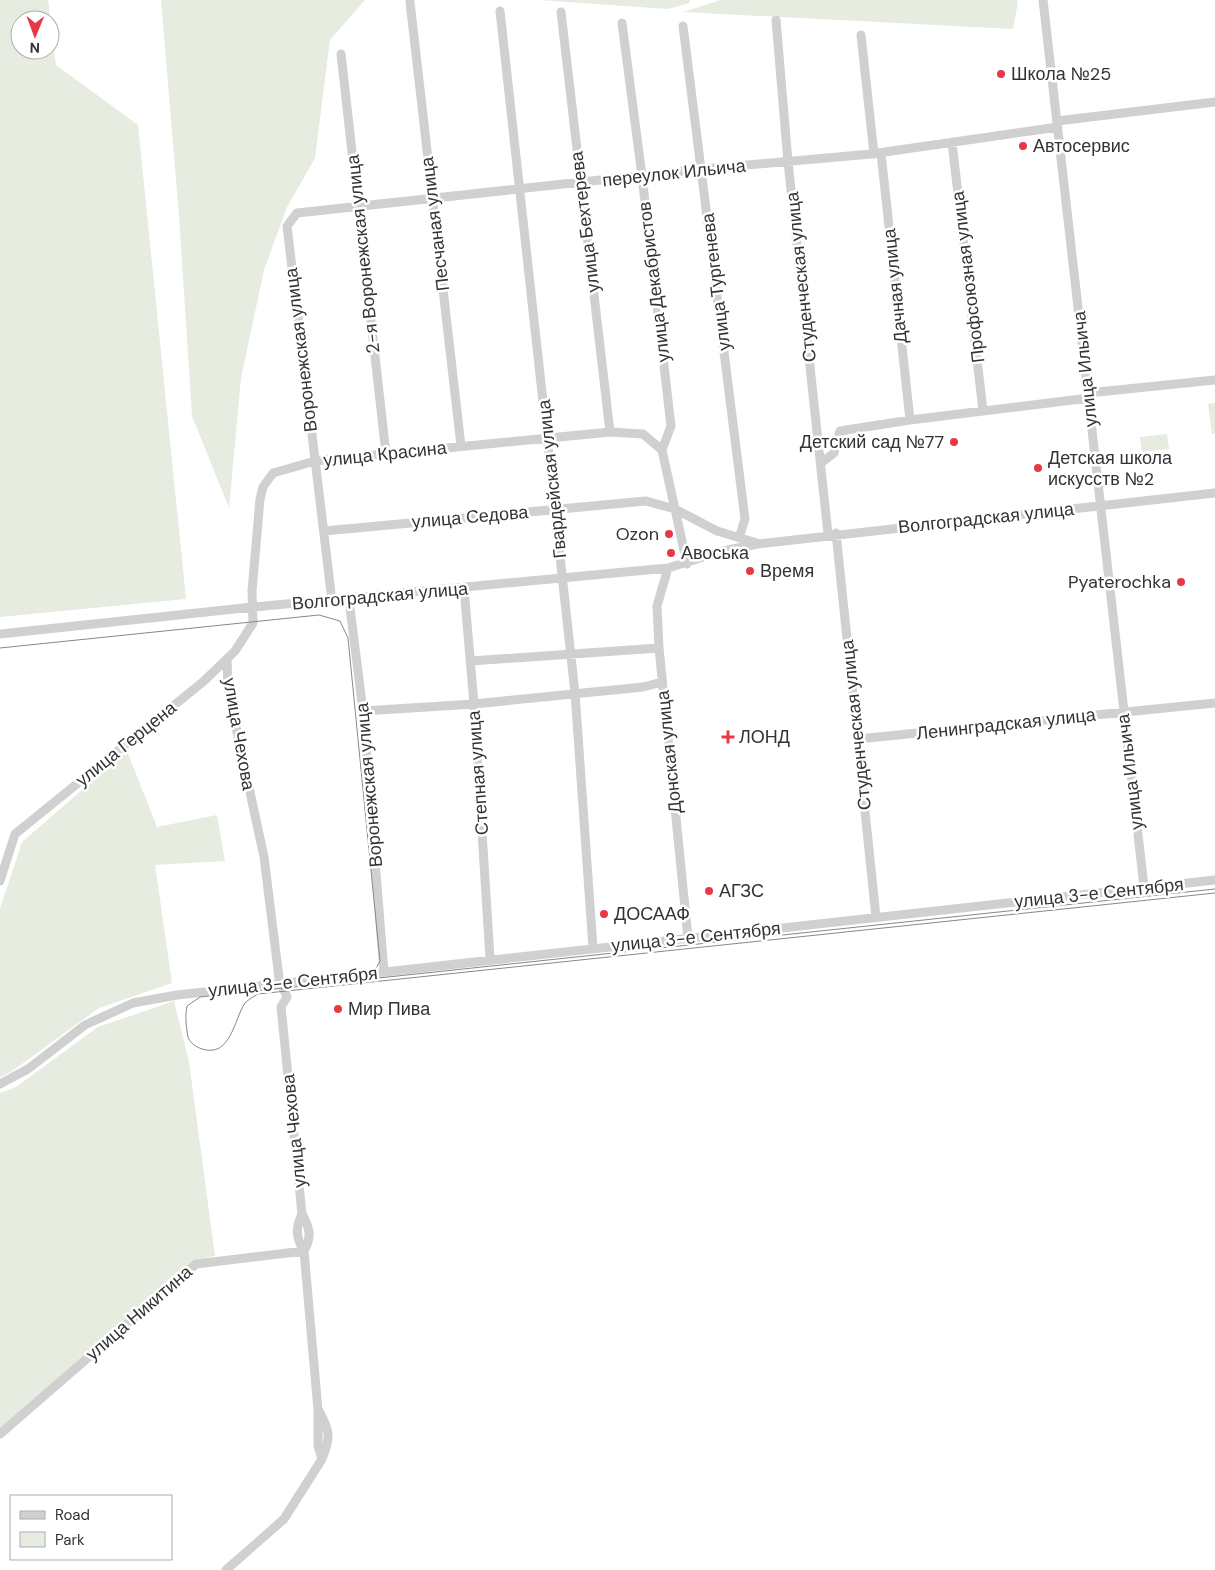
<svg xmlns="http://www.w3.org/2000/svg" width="1215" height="1570" font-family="'DM Sans',sans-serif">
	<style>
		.green { fill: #e6ecdf; fill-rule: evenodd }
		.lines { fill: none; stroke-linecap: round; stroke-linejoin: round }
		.minor { stroke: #d0d0d0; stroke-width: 9 }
		.tram { stroke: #888; stroke-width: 1 }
		.poi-dot { fill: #e63946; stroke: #fff; stroke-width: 2 }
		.labels { text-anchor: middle; stroke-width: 5; stroke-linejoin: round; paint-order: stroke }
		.poi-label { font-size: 18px; fill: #333; stroke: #fff; text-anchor: start }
		.street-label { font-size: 18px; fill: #333; stroke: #fff }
	</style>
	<rect width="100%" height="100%" fill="#fff"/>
	<!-- green -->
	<path class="green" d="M0,0H48L56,65L138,125L186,599L0,617ZM20,20H50V50H20Z
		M161,0H365L330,40L315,158L287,207L264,270L241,378L229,508L192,416L179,215Z
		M539,0H690L689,3L668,9Z
		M721,0H1017L1018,2L1013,29L683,12Z
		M1215,403V434H1212L1208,404Z
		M1167,434L1169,449L1142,452L1140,437Z
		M127,751L157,827L217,815L225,861L155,865L172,983L99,1008L15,1069L0,1078V909L22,842Z
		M174,1001L189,1062L215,1256L194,1260L0,1430V1093L16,1087L98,1027Z"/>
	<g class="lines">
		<!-- minor -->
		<path class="minor" d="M1043,0L1144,887
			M410,2L461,446
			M500,11L575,693L593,948
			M561,12L610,432
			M776,20L788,162L828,534
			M622,23L642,176L671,426L662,450
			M683,26L745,519L739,538
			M861,35L874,154
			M341,54L386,454
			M1057,121L1215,102
			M952,142L983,411
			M881,153L910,420
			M1088,393L1215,380
			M821,463L834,453L840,431L910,420L1089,398
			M324,531L646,501L675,509L717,531L757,543
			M836,533L876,917
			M668,568L657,606L659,648L688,938
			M464,588L474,704L490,959
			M349,600L363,711L384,972
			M332,601L287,226L297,213L702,169L871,154L1058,127
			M0,634L253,607L668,568L723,551L758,544L1215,493
			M470,661L659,648
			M363,711L474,704L643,687L662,682
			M858,739L1215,703
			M0,881L15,834L204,681L235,651L253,623L252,591L260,499L263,487L273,473L315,461L610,432L643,434L662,450L687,564
			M0,1084L28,1069L85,1025L133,1003L177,995L1215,880
			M319,1411C330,1431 331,1437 322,1459
			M0,1434L196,1264L304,1251C312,1237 310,1228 302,1214
			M226,1570L284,1519L322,1459L318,1446V1410L304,1251C296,1238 295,1228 302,1214L281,1007L287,997L279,978L264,857L228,690L227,659"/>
		<!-- tram -->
		<path class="tram" d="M0,648L319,615L340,621L348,638L380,961L373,974L367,979
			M1215,889L200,997L187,1006C185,1016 186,1026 188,1037C190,1043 196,1047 202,1049C231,1058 234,1019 245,1003C249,999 253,997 258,994L1215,893"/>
	</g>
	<!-- markers -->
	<g class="poi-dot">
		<circle cx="1001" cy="74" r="5"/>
		<circle cx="1023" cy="146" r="5"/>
		<circle cx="954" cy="442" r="5"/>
		<circle cx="1038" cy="468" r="5"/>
		<circle cx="669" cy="534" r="5"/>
		<circle cx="671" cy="553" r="5"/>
		<circle cx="750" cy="571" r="5"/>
		<circle cx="1181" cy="582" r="5"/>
		<path d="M725.5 729.5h5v5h5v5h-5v5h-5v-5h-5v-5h5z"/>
		<circle cx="709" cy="891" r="5"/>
		<circle cx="604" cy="914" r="5"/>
		<circle cx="338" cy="1009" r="5"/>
	</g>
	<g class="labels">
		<!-- poi labels -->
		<g class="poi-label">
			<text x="1011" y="80">Школа №25</text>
			<text x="1033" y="152">Автосервис</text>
			<text x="944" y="448" text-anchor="end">Детский сад №77</text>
			<text x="1048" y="464">Детская школа<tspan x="1048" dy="21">искусств №2</tspan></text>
			<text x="659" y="540" text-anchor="end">Ozon</text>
			<text x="681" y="559">Авоська</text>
			<text x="760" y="577">Время</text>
			<text x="1171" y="588" text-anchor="end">Pyaterochka</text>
			<text x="739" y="743">ЛОНД</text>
			<text x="719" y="897">АГЗС</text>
			<text x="614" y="920">ДОСААФ</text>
			<text x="348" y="1015">Мир Пива</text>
		</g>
		<!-- street labels -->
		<g class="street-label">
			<text transform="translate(674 173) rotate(-6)" y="6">переулок Ильича</text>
			<text transform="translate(585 222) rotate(-97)" y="6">улица Бехтерева</text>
			<text transform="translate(435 224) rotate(-97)" y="6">Песчаная улица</text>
			<text transform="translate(363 254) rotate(-96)" y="6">2-я Воронежская улица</text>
			<text transform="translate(801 277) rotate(-96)" y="6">Студенческая улица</text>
			<text transform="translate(968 277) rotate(-97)" y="6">Профсоюзная улица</text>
			<text transform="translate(654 282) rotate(-97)" y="6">улица Декабристов</text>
			<text transform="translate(716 282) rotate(-97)" y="6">улица Тургенева</text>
			<text transform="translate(895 286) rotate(-96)" y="6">Дачная улица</text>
			<text transform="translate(301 350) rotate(-97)" y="6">Воронежская улица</text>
			<text transform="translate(1085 369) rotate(-96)" y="6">улица Ильича</text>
			<text transform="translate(385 454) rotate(-6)" y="6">улица Красина</text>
			<text transform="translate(552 479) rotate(-96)" y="6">Гвардейская улица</text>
			<text transform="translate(470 517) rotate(-5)" y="6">улица Седова</text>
			<text transform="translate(986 518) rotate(-6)" y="6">Волгоградская улица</text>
			<text transform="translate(380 596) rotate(-5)" y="6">Волгоградская улица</text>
			<text transform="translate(1006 724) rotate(-6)" y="6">Ленинградская улица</text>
			<text transform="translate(856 725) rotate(-96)" y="6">Студенческая улица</text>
			<text transform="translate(239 734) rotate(80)" y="6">улица Чехова</text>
			<text transform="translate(126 744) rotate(-39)" y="6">улица Герцена</text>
			<text transform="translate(669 752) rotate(-96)" y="6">Донская улица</text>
			<text transform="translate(1130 772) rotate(-97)" y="6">улица Ильича</text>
			<text transform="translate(478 773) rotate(-94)" y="6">Степная улица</text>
			<text transform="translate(369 785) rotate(-95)" y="6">Воронежская улица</text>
			<text transform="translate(1099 893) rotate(-6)" y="6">улица 3-е Сентября</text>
			<text transform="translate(696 937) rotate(-6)" y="6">улица 3-е Сентября</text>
			<text transform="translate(293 982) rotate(-6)" y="6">улица 3-е Сентября</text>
			<text transform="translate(294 1131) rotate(-96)" y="6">улица Чехова</text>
			<text transform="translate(139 1313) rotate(-41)" y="6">улица Никитина</text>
		</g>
	</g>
	<!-- legend -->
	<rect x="10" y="1495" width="162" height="65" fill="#ffffff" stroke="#adadad"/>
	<rect x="20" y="1511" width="25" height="8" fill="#d0d0d0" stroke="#adadad"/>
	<text x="55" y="1520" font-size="15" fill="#333333">Road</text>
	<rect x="20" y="1532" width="25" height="15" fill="#e6ecdf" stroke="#adadad"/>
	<text x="55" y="1545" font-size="15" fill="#333333">Park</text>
	<!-- north arrow -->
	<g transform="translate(35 35) rotate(181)"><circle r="24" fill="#ffffff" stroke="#adadad"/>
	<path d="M0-4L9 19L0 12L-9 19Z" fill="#e63946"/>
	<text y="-8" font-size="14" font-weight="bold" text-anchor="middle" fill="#333333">N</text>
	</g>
</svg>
